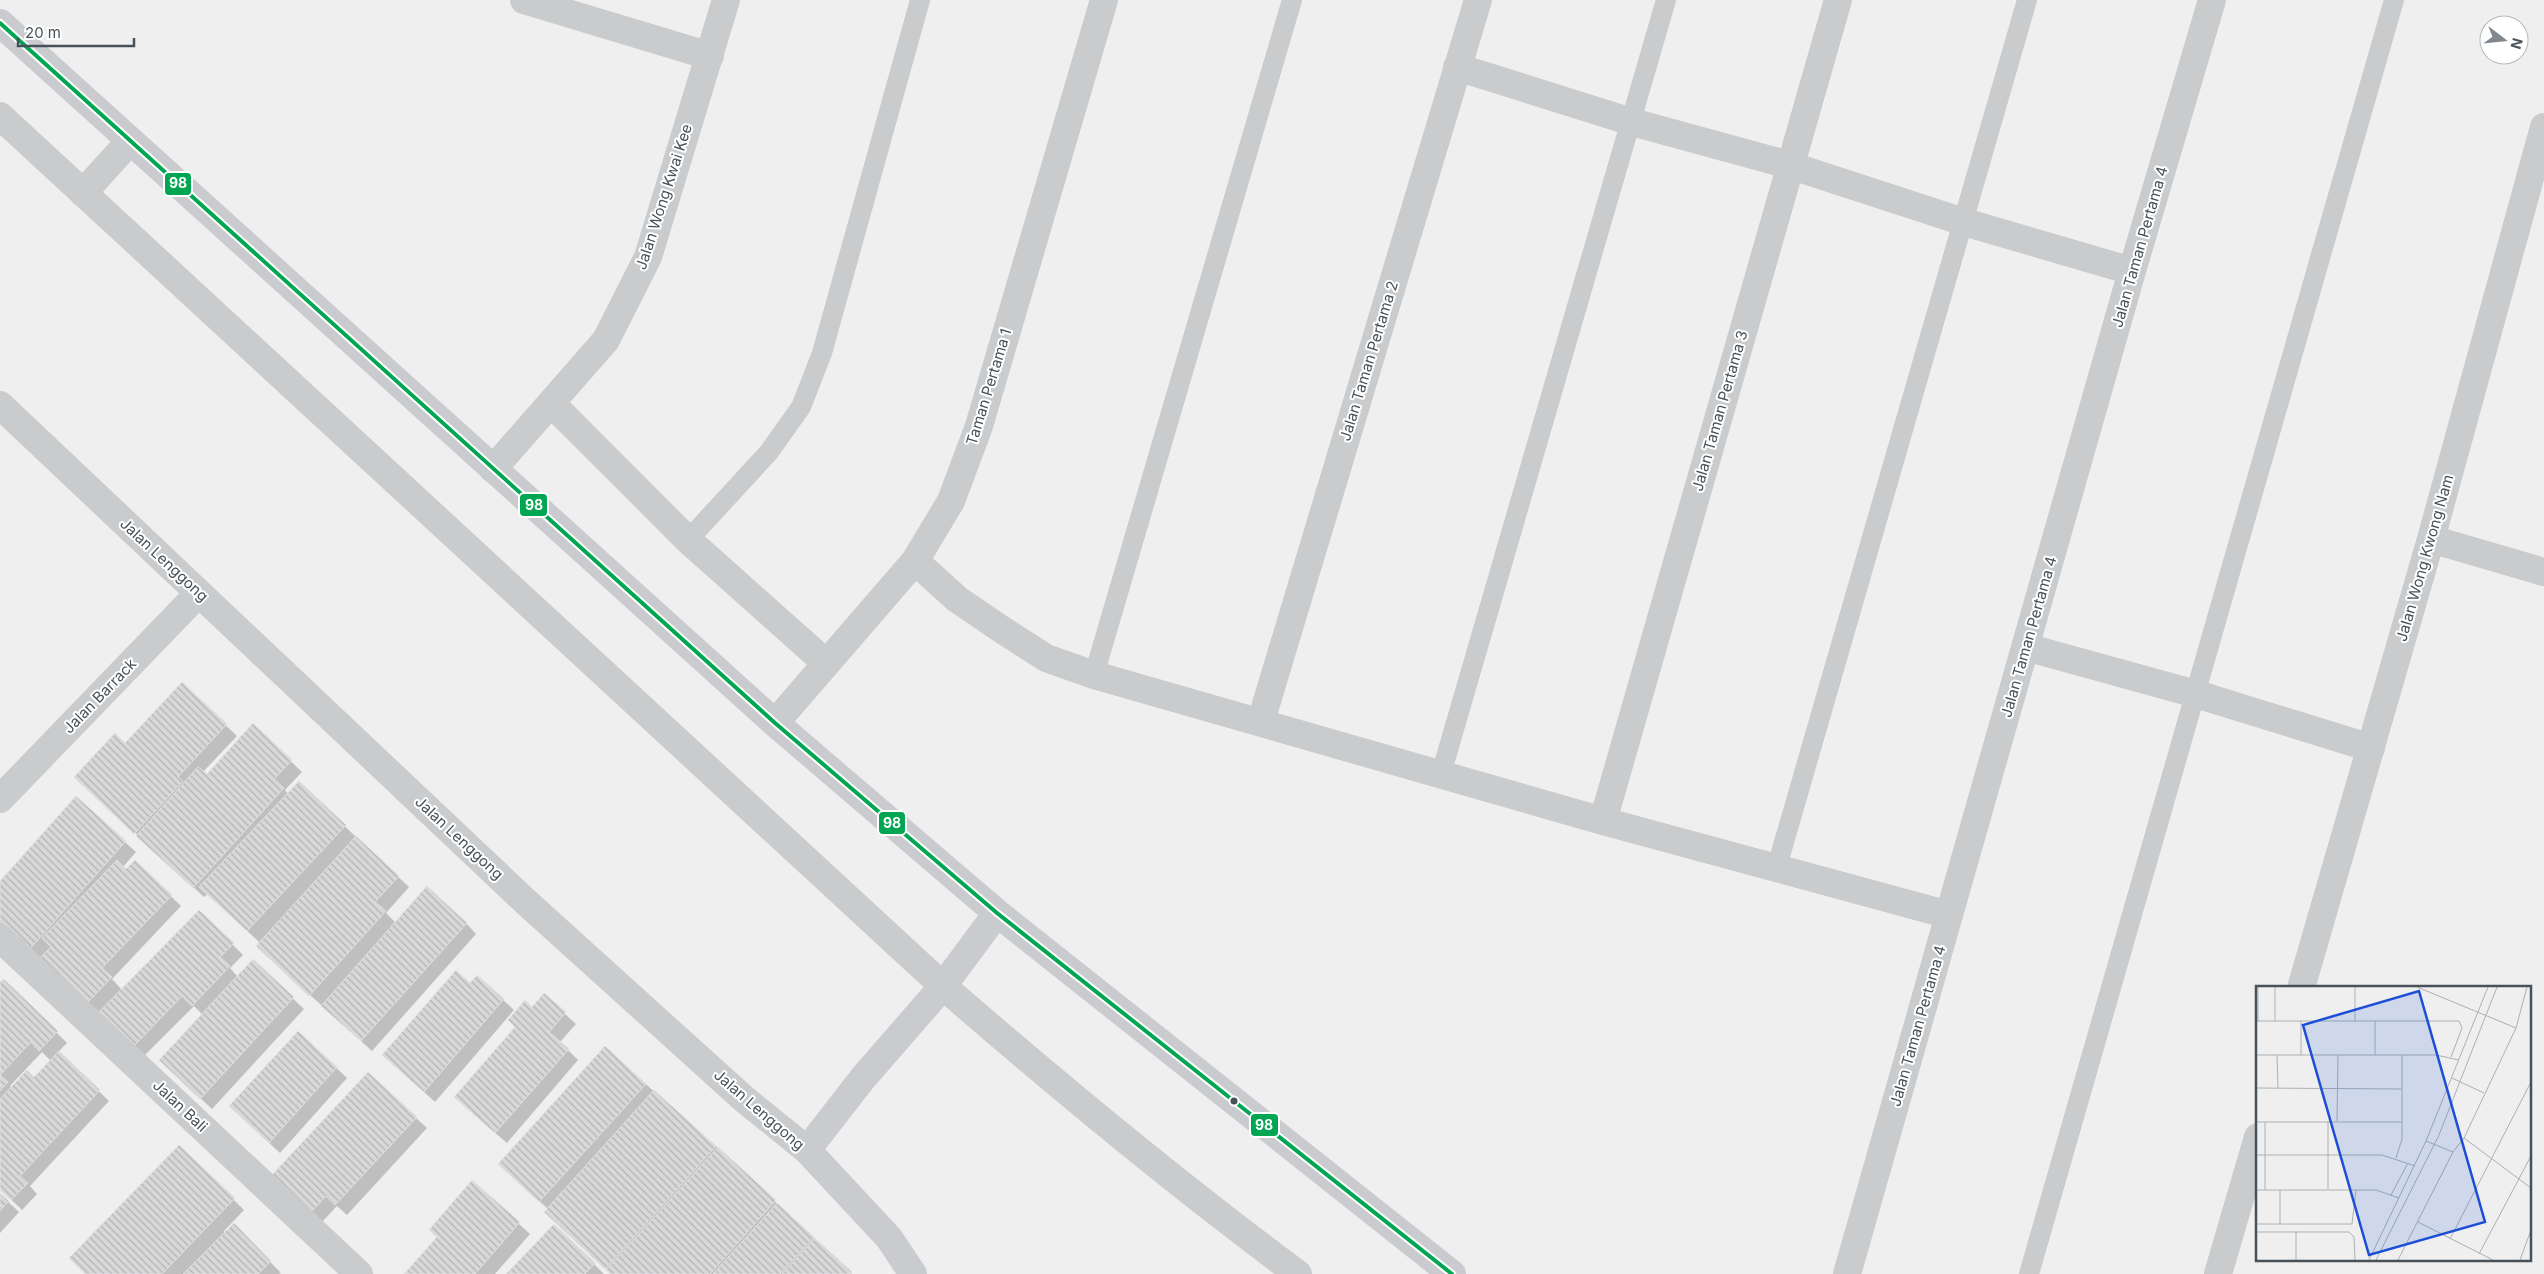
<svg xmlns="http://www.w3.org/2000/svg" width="2544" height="1274" font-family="Inter,sans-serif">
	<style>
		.shadow { fill: #0003; fill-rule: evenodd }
		.building { fill: url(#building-back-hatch); stroke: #e0e1e2 }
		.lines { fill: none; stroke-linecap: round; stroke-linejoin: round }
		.lane { stroke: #c9cbcd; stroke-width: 20 }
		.street { stroke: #c9cbcd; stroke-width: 28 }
		.secondary { stroke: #cacbce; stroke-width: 28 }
		.bus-1-casing { stroke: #fff; stroke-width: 8 }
		.bus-1 { stroke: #00a651; stroke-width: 4 }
		.bus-dot { fill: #475159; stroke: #fff; stroke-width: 2 }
		.labels { text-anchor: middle; stroke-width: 4; stroke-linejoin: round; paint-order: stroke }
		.street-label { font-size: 15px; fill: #475159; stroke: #fff }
		.inset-road { fill: none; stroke: #acb0b3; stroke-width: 1 }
		.view { fill: #1d4ed8; fill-opacity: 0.15; stroke: #1d4ed8; stroke-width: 2.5 }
		.inset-edge { fill: none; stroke: #475159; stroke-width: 2.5 }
		.line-badge { stroke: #fff; stroke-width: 2 }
		.badge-label { font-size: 14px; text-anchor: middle; font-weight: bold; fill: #fff }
	</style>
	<defs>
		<pattern id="building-back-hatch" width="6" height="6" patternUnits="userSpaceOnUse" patternTransform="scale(1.25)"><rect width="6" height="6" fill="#d8d8d9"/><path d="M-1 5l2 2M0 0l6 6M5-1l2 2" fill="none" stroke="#b1b2b3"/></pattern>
	</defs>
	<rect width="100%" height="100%" fill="#efefef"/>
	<!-- shadow -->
	<path class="shadow" d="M182,684L237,736L203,772L207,776L253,725L302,772L285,790L288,794L299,783L409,887L386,913L396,923H466L476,934L372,1051L268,957L260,943L208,894L204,897L86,787Z
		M76,798L136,852L122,868L126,871L135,861L181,906L112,979L122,990L199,911L243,955L230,968L238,977L253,961L304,1009L212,1109L171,1071L203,1015L194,1006L144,1056L99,1012L0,926V883Z
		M477,976L514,1010L435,1102L394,1065Z
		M4,980L67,1043L58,1052L109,1101L30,1186L37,1194L22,1210L0,1189V984ZM42,1052L51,1061L34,1079L12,1088L10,1086Z
		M544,995L576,1024L560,1042L578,1060L507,1143L466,1108L532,1009Z
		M298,1032L347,1078L280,1153L241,1117Z
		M605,1048L718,1148L852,1274H611L556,1223L548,1209L510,1175Z
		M416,1118L427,1128L347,1215L337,1206L322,1222L283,1187Z
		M179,1146L244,1210L224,1231L225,1233L234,1225L281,1273L279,1274H87Z
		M472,1181L530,1234L495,1274H406L438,1237Z
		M0,1194L19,1212L0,1233Z
		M554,1226L594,1264L604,1274H508Z"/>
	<!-- building -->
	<path class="building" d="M182,682L227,724L178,777L183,781L134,834L74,777L115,733L125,743Z
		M253,723L292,760L274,779L284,788L193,888L136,836L198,767L207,774Z
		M299,781L346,825L247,931L199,887Z
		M76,796L126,841L28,951L0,926V881Z
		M356,836L399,876L375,902L386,911L309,996L256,946Z
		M117,860L126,869L135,860L172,895L102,968L112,977L87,1003L40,958L51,947L42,938Z
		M427,886L467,923L361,1041L321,1006Z
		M199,910L234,943L220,957L230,966L192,1006L182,996L133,1047L98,1013Z
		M253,959L294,997L200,1099L159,1060Z
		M456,970L470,983L477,975L504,999L424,1092L382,1055Z
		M4,979L58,1031L39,1051L31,1042L0,1075L8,1082L0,1091V982Z
		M544,993L566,1012L549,1032L569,1049L495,1133L454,1097L515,1027L508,1020L525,1000L532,1007Z
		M298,1031L337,1067L269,1143L229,1106Z
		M605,1046L646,1084L539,1202L498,1164Z
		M59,1051L100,1090L20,1176L28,1183L11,1200L0,1190V1099L27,1070L34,1077Z
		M368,1072L417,1117L335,1205L326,1196L310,1213L271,1176Z
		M654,1090L716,1146L605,1269L544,1212Z
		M179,1145L235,1198L162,1274H85L69,1258Z
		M718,1147L776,1200L710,1274H610L606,1270Z
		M472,1180L520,1222L475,1274H404L437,1237L429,1230Z
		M0,1193L9,1201L0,1211Z
		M777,1203L814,1237L780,1274H713Z
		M234,1223L271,1261L258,1274H183Z
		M554,1224L595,1263L585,1274H506Z
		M815,1238L852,1272L850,1274H782Z"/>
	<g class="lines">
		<!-- lane -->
		<path class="lane" d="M688,540L769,452L801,407L822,353L920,0
			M1094,675L1292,0
			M1441,774L1666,0
			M1776,870L2027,0
			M2029,1274L2394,0"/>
		<!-- street -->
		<path class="street" d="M524,0L710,56
			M1457,67L1632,122L1789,165L1964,222L2132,271
			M0,116L943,986C1058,1086 1175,1183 1298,1274
			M83,193L130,141
			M551,403L688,540L826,663
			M0,405L526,902L744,1099L807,1150
			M493,469L606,340L648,257L726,0
			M2431,539L2544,572
			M915,561L957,599L1001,629L1046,658L1094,675L1603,821L1949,915
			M2026,647L2196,694L2371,748
			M1261,721L1478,0
			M775,723L915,561L951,501L979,426L1104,0
			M0,799L199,593
			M1603,821L1838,0
			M0,938L359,1274
			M2301,988L2431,539L2544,127
			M1847,1274L2132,271L2212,0
			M2218,1274L2258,1137"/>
		<!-- secondary -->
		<path class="secondary" d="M0,23L775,723L997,913L1452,1274
			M913,1274L889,1238L807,1150L863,1078L943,986L997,913"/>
		<defs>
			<path id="bus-1" d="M0,23L775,723L997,913L1452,1274"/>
		</defs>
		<!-- bus-1 casing -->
		<use href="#bus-1" class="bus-1-casing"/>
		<!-- bus-1 -->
		<use href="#bus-1" class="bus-1"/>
	</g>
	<!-- markers -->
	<circle class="bus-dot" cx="1234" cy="1101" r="4.5"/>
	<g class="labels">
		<!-- street labels -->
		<g class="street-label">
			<text transform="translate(664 197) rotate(-72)" y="5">Jalan Wong Kwai Kee</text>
			<text transform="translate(2140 247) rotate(-74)" y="5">Jalan Taman Pertama 4</text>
			<text transform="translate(1369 361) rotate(-73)" y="5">Jalan Taman Pertama 2</text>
			<text transform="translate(989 387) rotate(-73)" y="5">Taman Pertama 1</text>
			<text transform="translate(1720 411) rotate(-74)" y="5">Jalan Taman Pertama 3</text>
			<text transform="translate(2425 558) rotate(-74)" y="5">Jalan Wong Kwong Nam</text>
			<text transform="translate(164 560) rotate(43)" y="5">Jalan Lenggong</text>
			<text transform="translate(2029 637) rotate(-74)" y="5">Jalan Taman Pertama 4</text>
			<text transform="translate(100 696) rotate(-46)" y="5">Jalan Barrack</text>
			<text transform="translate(459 838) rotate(43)" y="5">Jalan Lenggong</text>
			<text transform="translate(1918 1026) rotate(-74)" y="5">Jalan Taman Pertama 4</text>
			<text transform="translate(180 1106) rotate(43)" y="5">Jalan Bali</text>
			<text transform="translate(759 1110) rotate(41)" y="5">Jalan Lenggong</text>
		</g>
	</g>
	<!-- overview -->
	<g transform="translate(2256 986)">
		<rect width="275" height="275" fill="#efefef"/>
		<path class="inset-road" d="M2,1V35M19,1V35M161,1L260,42M0,35H203L206,42L195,71M45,35V69M99,35V1M0,69H180L203,74M21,69L22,102M119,69V35M196,92L228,107M0,102L146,103M72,135V203M81,135L82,69M0,136H146M9,136V204M208,152L275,202M170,155L197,166M0,169H126L159,180M140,172L146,153V69M0,204H120L143,212M135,209L152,177M162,236L237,274M0,238H96L100,204M24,238V204M0,246H93L98,251L99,274M194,253L275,96M223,268L275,170M40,274V245M113,274L170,155L232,1M120,274L183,149L241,1M142,274L197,166L208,152L260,42L271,1M264,274L275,244"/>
		<path class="view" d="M163,5L229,236L113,269L47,39Z"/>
		<rect width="275" height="275" class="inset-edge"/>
	</g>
	<g class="line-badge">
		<rect x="164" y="172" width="28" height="24" rx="5" fill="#00a651"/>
		<rect x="519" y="493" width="29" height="24" rx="5" fill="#00a651"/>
		<rect x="878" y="811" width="28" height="24" rx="5" fill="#00a651"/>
		<rect x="1250" y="1113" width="29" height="24" rx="5" fill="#00a651"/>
	</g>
	<g class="badge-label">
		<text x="178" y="188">98</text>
		<text x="534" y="510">98</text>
		<text x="892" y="828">98</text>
		<text x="1264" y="1130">98</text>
	</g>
	<!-- north arrow -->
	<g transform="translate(2504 40) rotate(106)"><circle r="24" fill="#ffffff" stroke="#b5b9bd"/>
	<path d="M0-4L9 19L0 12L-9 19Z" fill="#82888e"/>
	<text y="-8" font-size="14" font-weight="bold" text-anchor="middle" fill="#475159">N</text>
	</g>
	<!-- scale -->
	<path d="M18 38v8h116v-8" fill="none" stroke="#475159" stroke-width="2.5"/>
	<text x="25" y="38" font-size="15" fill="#475159" stroke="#ffffff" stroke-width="4" paint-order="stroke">20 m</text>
</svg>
